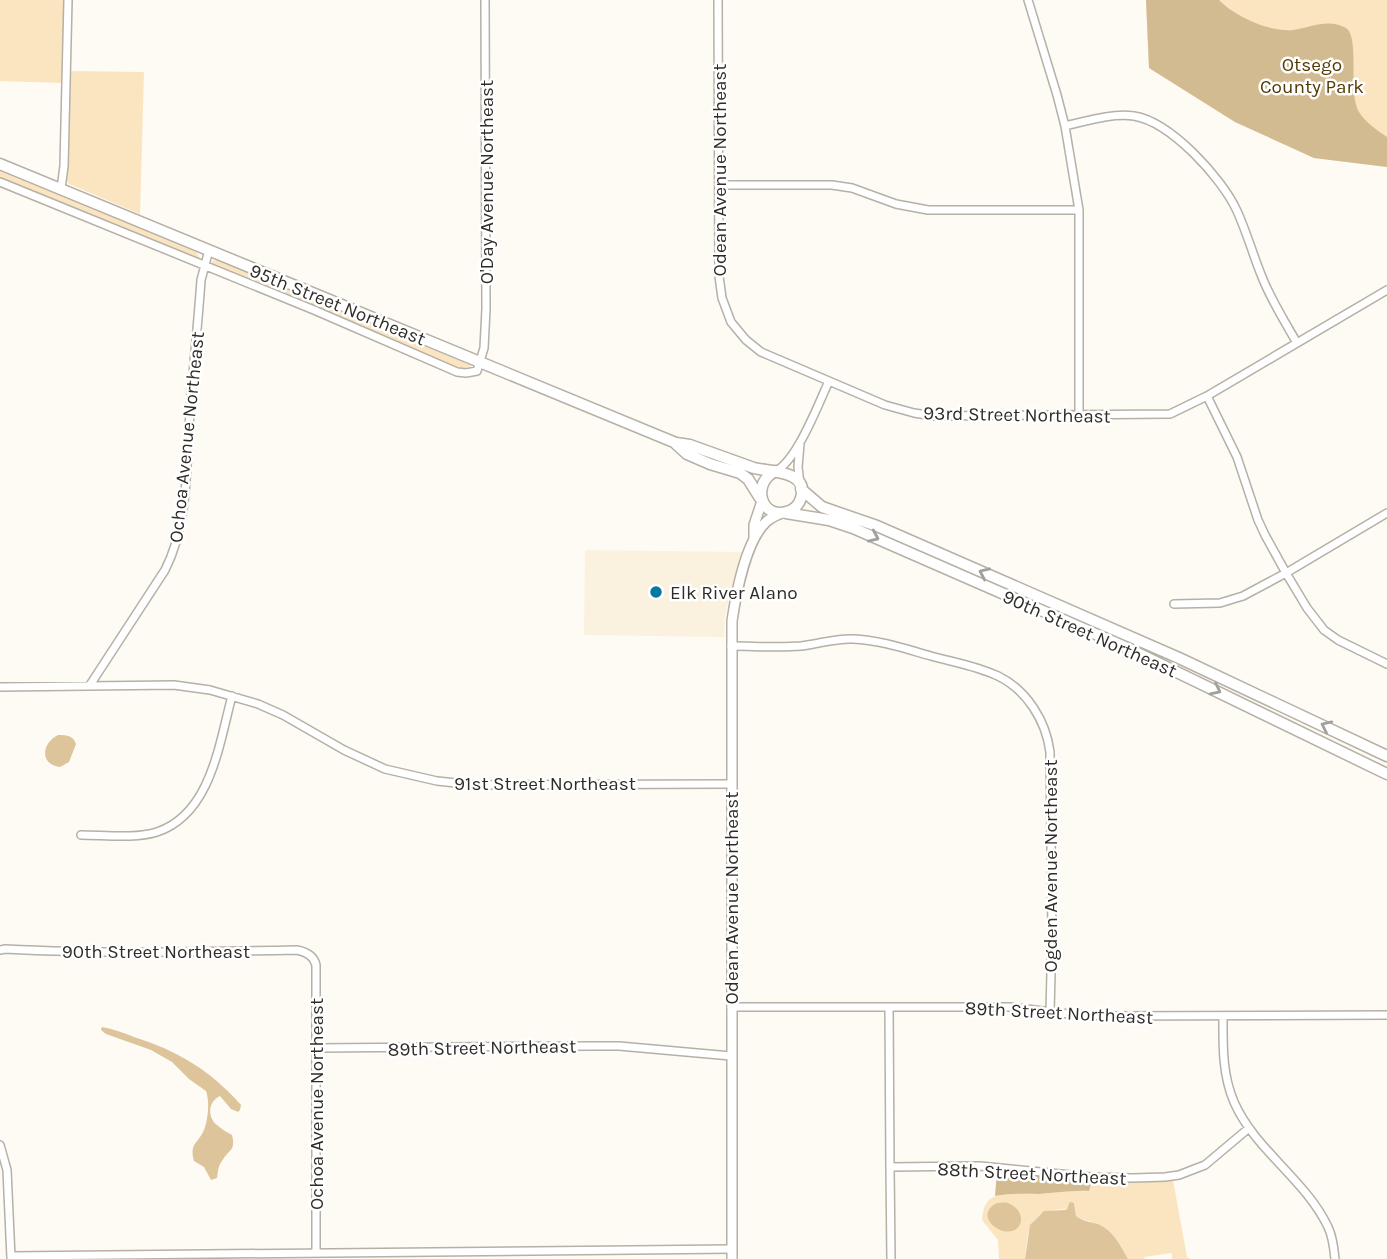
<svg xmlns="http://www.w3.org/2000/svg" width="1387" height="1259" font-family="Karla,sans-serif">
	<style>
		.built { fill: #fbf1df }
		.green { fill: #fae5c0 }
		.forest { fill: #d3bb91 }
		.water { fill: #ddc49a }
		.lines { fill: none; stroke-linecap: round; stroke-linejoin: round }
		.minor-casing { stroke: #b6b0a6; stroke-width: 10 }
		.tertiary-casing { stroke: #b6b0a6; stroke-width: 12 }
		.secondary-casing { stroke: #b6b0a6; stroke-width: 13 }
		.minor { stroke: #fff; stroke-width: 7 }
		.tertiary { stroke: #fff; stroke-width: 9 }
		.secondary { stroke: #fff; stroke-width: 10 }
		.oneway { stroke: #a1a09f }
		.poi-dot { fill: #0479a2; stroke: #fff; stroke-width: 2.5 }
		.labels { text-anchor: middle; stroke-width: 5; stroke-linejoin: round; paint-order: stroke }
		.park-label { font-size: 19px; fill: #533a03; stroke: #fff }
		.street-label { font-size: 19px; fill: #2f2d29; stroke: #fff }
		.poi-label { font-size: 19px; fill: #2f2d29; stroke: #fff; text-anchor: start }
	</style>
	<rect width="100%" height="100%" fill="#fefaf4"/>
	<!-- built -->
	<path class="built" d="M585,550L744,552L730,593L725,617L724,637L584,635Z"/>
	<!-- green -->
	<path class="green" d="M0,0H65L63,83L0,81Z
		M1146,0H1387V167L1314,158L1235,122L1149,68Z
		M70,71L144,72L140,214L69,184L67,181Z
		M0,169L196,252L200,258L196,259L0,177Z
		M216,260L470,365L471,366L466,368L456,367L211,264L212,261Z
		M1173,1180L1187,1257L1190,1259H1172V1253L1144,1257L1145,1259H1128C1120,1245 1113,1230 1098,1224C1090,1221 1083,1220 1076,1216L1074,1203C1064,1212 1064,1208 1053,1210C1026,1215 1028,1237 1025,1259H999L998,1240L982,1220C983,1211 984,1201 994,1197C1006,1191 1020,1194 1033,1194C1052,1194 1071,1190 1089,1191L1091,1184L1090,1181L1129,1182Z"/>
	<!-- forest -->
	<path class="forest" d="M1146,0H1219C1234,16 1271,33 1293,30C1311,27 1329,18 1346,28C1360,37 1348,93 1359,112C1365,122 1378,131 1387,137V167L1314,158L1235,122L1149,68Z
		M997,1171L1090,1181L1091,1184L1089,1191C1073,1190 1056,1193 1039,1194C1024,1194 1010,1193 995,1196Z"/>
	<!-- water -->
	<path class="water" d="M58,735C66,735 73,735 76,744L69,762L60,767C39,764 42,743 58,735Z
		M102,1027C113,1029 124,1033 134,1037C178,1051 210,1070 241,1105L240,1110L238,1112L231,1109L220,1096C208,1101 207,1118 217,1125C221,1129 227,1132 232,1135C236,1151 229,1149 222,1161C218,1166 218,1172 217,1178L211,1180L204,1167L194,1161C189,1143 198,1144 204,1130C208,1120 210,1102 206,1091L189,1079L172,1062L151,1050L106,1034L101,1030Z
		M1070,1202L1074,1203L1076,1216C1083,1221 1090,1222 1098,1224C1113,1230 1120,1245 1128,1259H1025L1030,1225L1044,1211L1065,1210L1067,1209Z
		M997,1203C1000,1203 1005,1202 1008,1203C1017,1206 1025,1217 1019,1226C1008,1243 970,1217 997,1203Z"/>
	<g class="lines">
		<defs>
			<path id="minor" d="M718,0L719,276L722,298L731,322L746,340L761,352L885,405L914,413L934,416L1170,414L1207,396L1387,290
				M1028,0L1057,95L1065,126L1079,210V415
				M1065,126C1087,121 1111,113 1134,116C1171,122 1222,178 1237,211C1247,233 1253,255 1262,277C1271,300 1285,322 1297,343
				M0,182L314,310L457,372L466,373L477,371L484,348L486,309L485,0
				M719,185H832L852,188L896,204L928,210H1079
				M61,189L64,166L68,0
				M1207,396L1237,457L1258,520L1265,535L1286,573L1307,608L1324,630L1338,640L1387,664
				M800,444L798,467L800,484
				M776,471C797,460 818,405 829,381
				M1174,604L1220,603L1243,596L1286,573L1387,513
				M731,646C754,646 778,648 801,646C819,644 835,638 853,639C880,640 906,649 931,656C953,662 977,666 998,676C1027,690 1046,721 1050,752L1052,933L1050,1012
				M90,685L165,570C189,523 186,465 190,413C193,368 198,324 201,280L209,250
				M0,687L174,685L210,690L258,704L283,715L344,750L385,769L437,781L476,785L731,784
				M81,835C104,835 135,839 157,832C211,814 219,744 232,696
				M0,950L5,949C102,954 200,952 297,950C307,952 314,956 316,965V1253
				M731,1007H1010L1069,1014L1106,1016L1387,1015
				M889,1007L890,1167
				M1223,1016C1223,1045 1222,1074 1234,1102C1255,1150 1306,1180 1328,1227C1333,1237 1334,1249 1335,1259
				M316,1048L591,1046H619L731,1056
				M0,1145L7,1170L11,1258
				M11,1256L732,1249
				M891,1259L890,1167L980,1166L1091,1177L1133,1178L1165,1177L1179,1175L1205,1165L1249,1128"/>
			<path id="tertiary" d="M754,538V525L762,501
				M732,1259V621C736,594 746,540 767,521C772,517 777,515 782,513"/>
			<path id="secondary" d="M0,164L676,443L690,445L754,468C770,472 809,470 801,498C799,505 793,511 786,512C760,519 751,482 776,471
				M676,444L687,454L710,464L740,473L748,479L760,498
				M801,489L822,507L877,526L1179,658L1387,756
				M786,513L829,520L853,528L1123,646L1387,774"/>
		</defs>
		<!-- minor casing -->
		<use href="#minor" class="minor-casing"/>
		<!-- tertiary casing -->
		<use href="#tertiary" class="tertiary-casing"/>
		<!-- secondary casing -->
		<use href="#secondary" class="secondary-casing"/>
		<!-- minor -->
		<use href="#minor" class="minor"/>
		<!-- tertiary -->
		<use href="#tertiary" class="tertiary"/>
		<!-- secondary -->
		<use href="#secondary" class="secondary"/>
	</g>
	<!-- one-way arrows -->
	<defs><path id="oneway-chevron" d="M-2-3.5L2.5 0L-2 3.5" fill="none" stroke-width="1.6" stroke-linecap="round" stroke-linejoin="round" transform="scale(1.75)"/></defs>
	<g class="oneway">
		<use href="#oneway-chevron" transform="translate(874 537) rotate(24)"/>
		<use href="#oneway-chevron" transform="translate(984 573) rotate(-156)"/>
		<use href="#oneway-chevron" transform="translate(1216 690) rotate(26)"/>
		<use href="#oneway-chevron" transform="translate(1326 726) rotate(-155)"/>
	</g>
	<!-- markers -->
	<circle class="poi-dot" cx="656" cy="592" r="7"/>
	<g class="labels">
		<!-- park labels -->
		<g class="park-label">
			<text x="1312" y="71">Otsego<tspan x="1312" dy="22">County Park</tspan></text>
		</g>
		<!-- street labels -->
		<g class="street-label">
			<text transform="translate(719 170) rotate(-90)" y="7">Odean Avenue Northeast</text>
			<text transform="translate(486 182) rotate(-90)" y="7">O'Day Avenue Northeast</text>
			<text transform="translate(338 304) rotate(22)" y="7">95th Street Northeast</text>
			<text transform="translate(1017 414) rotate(1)" y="7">93rd Street Northeast</text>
			<text transform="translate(186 437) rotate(-84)" y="7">Ochoa Avenue Northeast</text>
			<text transform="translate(1090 633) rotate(24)" y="7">90th Street Northeast</text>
			<text x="545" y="790">91st Street Northeast</text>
			<text transform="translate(1050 866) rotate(-90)" y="7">Ogden Avenue Northeast</text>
			<text transform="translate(731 898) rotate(-90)" y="7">Odean Avenue Northeast</text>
			<text x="156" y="958">90th Street Northeast</text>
			<text transform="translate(1059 1012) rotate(3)" y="7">89th Street Northeast</text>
			<text transform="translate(482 1047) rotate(-1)" y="7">89th Street Northeast</text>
			<text transform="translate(316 1104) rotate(-90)" y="7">Ochoa Avenue Northeast</text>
			<text transform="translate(1032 1173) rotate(3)" y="7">88th Street Northeast</text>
		</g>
		<!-- poi labels -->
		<g class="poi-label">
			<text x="670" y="599">Elk River Alano</text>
		</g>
	</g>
</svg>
